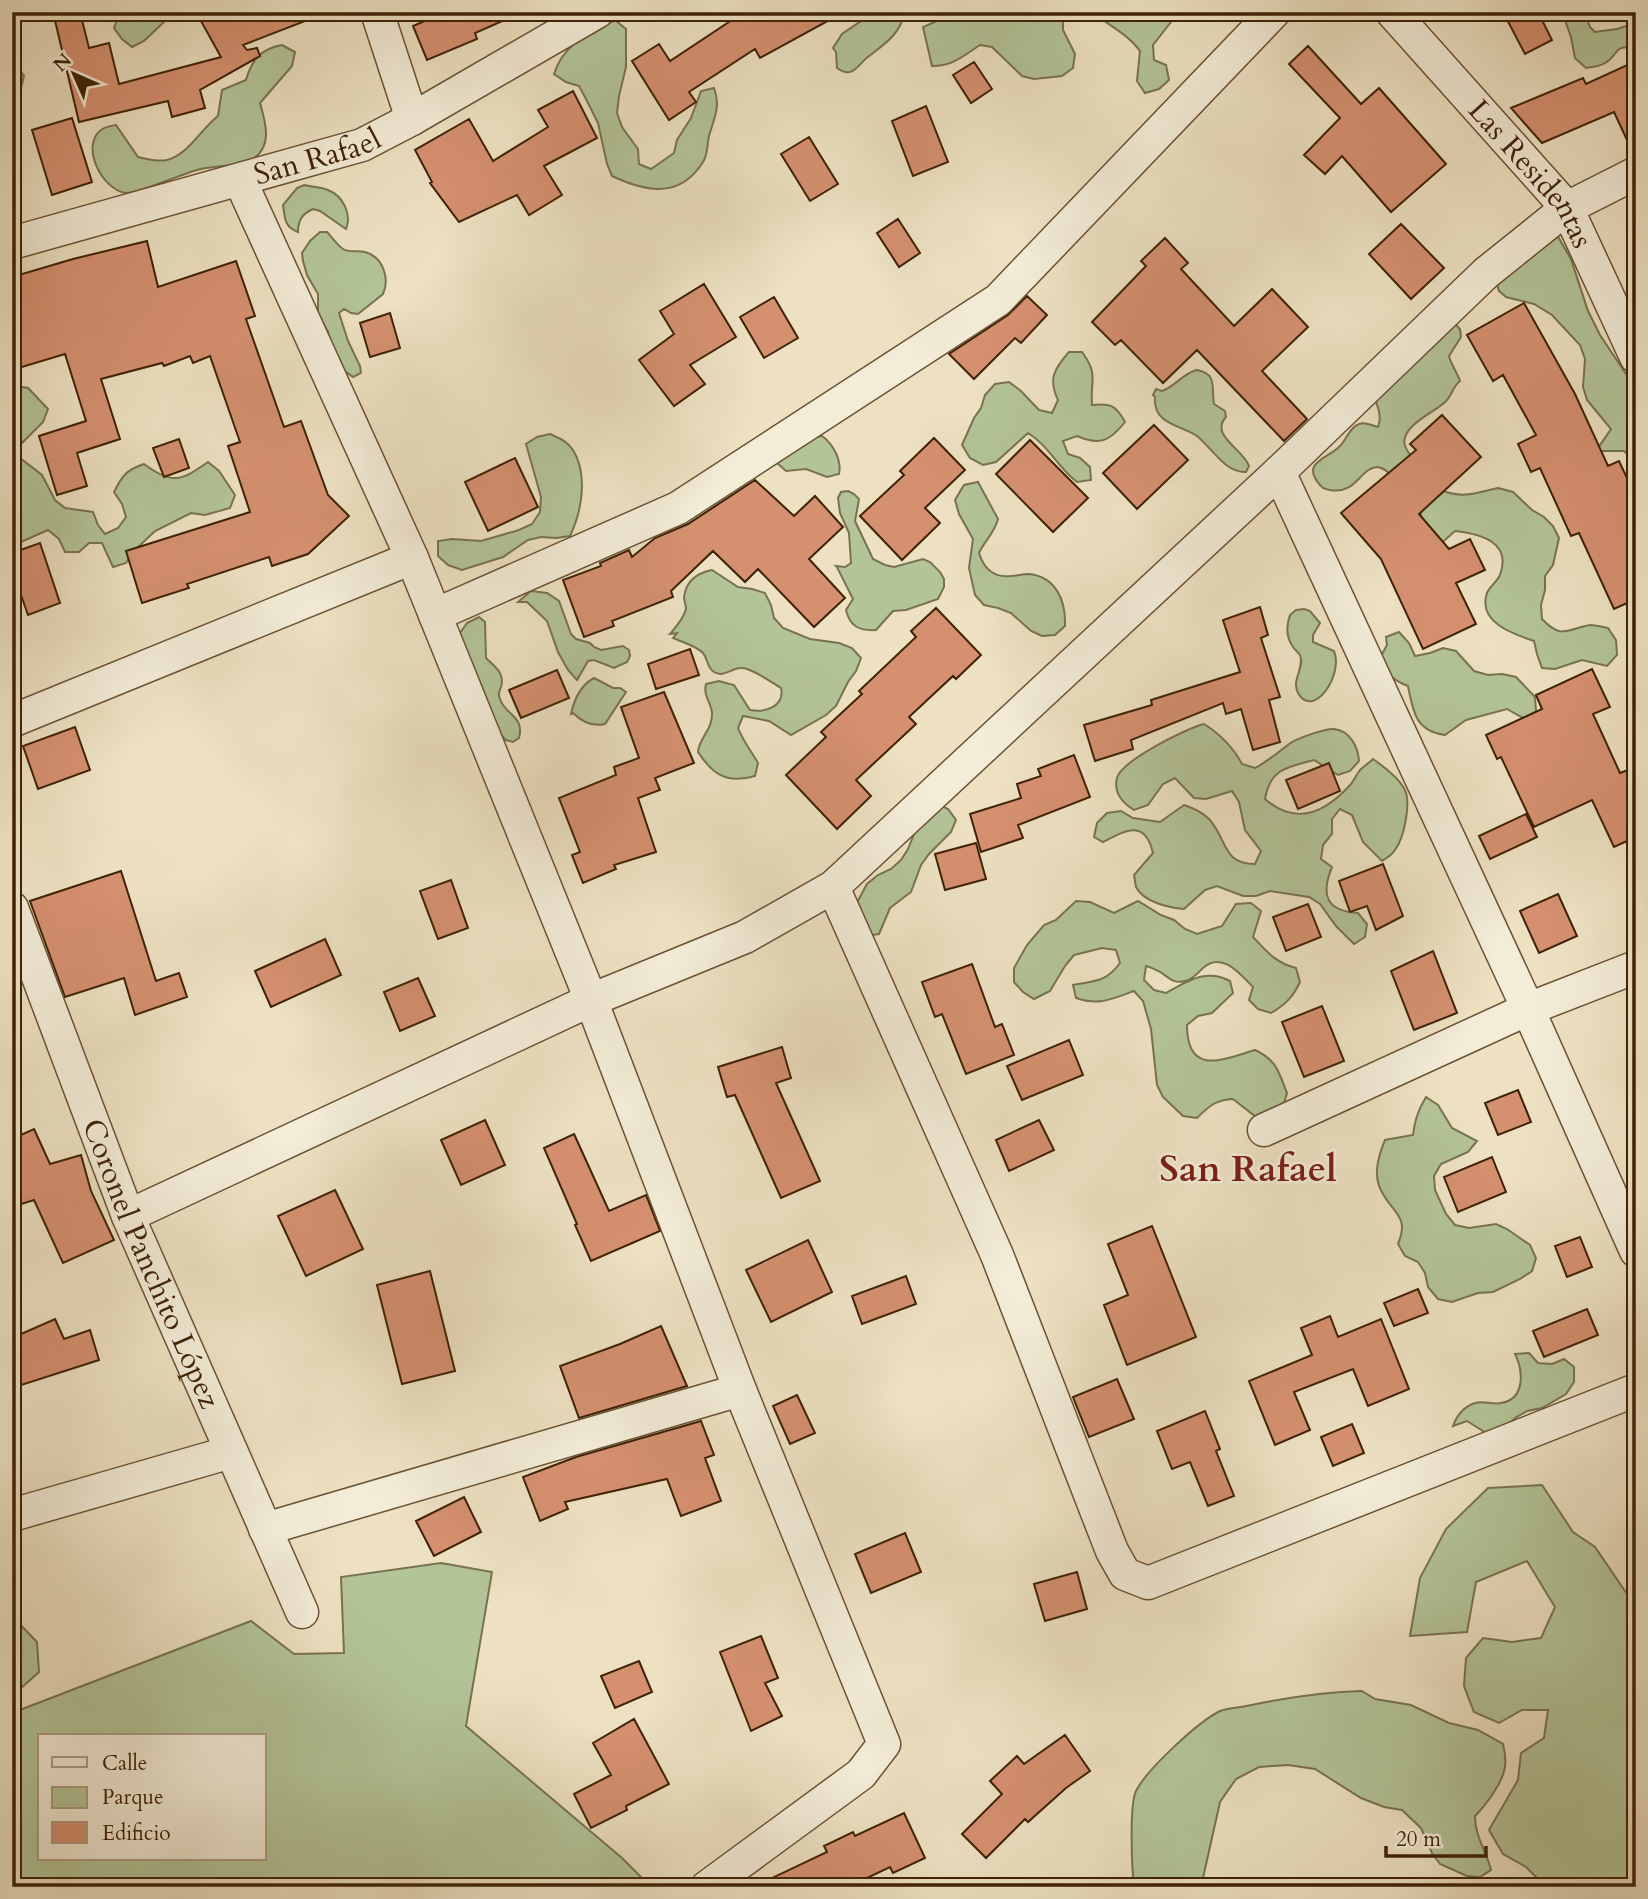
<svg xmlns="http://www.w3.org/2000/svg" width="1648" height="1899" font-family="Cardo,serif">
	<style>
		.green { fill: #b3c498; stroke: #78734e; stroke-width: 2; fill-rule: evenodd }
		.building { fill: #d59070; stroke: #3e2205; stroke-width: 2 }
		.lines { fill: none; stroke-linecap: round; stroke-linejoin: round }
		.minor-casing { stroke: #6a5234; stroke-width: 35 }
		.minor { stroke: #f3ecd7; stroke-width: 32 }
		.labels { text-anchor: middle; stroke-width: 5; stroke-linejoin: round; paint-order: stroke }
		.street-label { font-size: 30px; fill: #3e2205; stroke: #f3ecd7 }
		.district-label { font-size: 37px; font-weight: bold; fill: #7a1f14; stroke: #f3ecd7 }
	</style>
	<rect width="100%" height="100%" fill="#ede1c2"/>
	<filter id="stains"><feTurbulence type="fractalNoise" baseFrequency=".00286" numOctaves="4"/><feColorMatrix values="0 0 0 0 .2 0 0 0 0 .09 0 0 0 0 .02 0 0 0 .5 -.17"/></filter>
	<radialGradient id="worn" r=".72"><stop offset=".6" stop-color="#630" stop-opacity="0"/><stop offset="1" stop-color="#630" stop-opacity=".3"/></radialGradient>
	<!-- green -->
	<path class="green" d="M120,12H181L166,20L144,41L132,47L122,39L114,28Z
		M866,12H905C900,34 886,43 869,56C858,64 853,80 837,68L836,52L833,48L842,34L861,21Z
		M939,12H1068L1063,15V30L1075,54L1073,68L1062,76L1034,79L1022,76L992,47L980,45C963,56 953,66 932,66L923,27L937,21Z
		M1092,12H1171V22L1153,45L1154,60L1166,65L1169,80L1159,89L1145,93L1137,81L1140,51C1128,34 1108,25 1092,12Z
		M1562,12H1584L1590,27L1595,32L1617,29L1636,23V48C1610,44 1620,57 1603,64C1598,67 1591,67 1586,68L1575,58L1571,37Z
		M615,20L626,29V67L619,96L617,113L622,127L638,149L639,164L651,169L674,153L677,140L691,118L701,91L714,88C721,106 714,118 709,136C707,144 708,155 703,162C680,199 646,192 612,176L607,164L598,123L586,99L579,86L566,82L554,74C564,43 588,34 615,20Z
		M282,45L295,52L292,66L260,103C265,121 273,145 254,158C243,167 212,165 197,170C181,174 138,194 126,193C102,190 80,146 101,130C104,127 111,126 116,125L138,157C147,159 158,162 167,160C188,155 201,129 218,116L222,90L246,80C252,59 261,49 282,45Z
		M12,59L24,76L17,103H12Z
		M304,185C312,187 321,187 328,190C343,196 352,214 346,229L320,211L313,209C302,214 298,220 298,232C284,227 285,218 283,205L297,188Z
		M320,232H327C332,237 337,245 343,249C349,253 358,250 365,252C383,257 390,278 383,294L358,314L351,313L344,309L339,313L348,341L360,366L361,373L353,377L341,368L336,362L328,332L318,314V294L307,275L303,261L302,253L310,241Z
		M1557,235L1571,259L1588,311L1600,335L1636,389V463L1624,451H1596L1611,429L1587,400L1583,387L1585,359L1580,345L1552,315L1534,304L1506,297L1499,291L1497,284Z
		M1455,324L1460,329L1461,337L1449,356C1451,365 1457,372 1460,381C1452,387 1452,397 1444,403C1433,413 1399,427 1405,446C1408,454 1416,462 1421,469L1395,479C1390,474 1384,467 1377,467C1360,468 1356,495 1330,490C1323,488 1325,490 1320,485C1300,462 1328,459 1340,446C1346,440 1349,429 1357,425C1363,421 1371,425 1378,427C1383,415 1376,403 1372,392Z
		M1069,352H1082C1099,375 1090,380 1092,405C1110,403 1116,405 1125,422C1110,441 1100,446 1077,436L1063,441L1068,454L1080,458L1090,467L1091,480L1077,482C1058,468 1049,446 1028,433L996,462L983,465L970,458L962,445L974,418L981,408L985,395L995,384L1009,382L1021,391L1039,410L1052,413L1058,400C1048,379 1054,369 1069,352Z
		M1197,370C1218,374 1211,388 1214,404L1225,411L1226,417C1209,435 1244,450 1249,466L1246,472C1225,473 1212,448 1197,436C1181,425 1153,425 1155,397L1153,395L1156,389L1162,391C1176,386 1183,373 1197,370Z
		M14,386L28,388L48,409L43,422L21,444L20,458L42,475L55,500L65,508L93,512L98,525L105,534L118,528L126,517L122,504L114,492C122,476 126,470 144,464C172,485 181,481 208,462L219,471L235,495L230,508L205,515L191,513L155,531L133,552L126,563L113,567L102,543H89L79,552H65L59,539L48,530L21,542L12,543V387Z
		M550,434C559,438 567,441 573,450C588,474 582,511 570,536L556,538L541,537L528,540L503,557L462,570L448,565L438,556V541L452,539L481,541L519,530L532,524L540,512L541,497L526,444L537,437Z
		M822,436C833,444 842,460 839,474L827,477L806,469L786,471L776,462L807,437Z
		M978,482L998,519C994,534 985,540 979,553C984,569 994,578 1011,576C1017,576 1022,574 1028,574C1056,576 1066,601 1065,626L1055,635L1042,636L1031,631L1011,613L998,608L984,605L975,595L969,568L973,539L959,514L955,500L964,485Z
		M1498,488L1513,492L1532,510L1544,517L1553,526L1559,538L1553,565L1545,576V590L1541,605L1542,619C1562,640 1567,629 1590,625C1596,625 1602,627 1608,628L1616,640L1617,655L1607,666L1582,660L1555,669L1542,668L1537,654L1534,641C1513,634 1477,622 1487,593C1490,586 1497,582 1500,575C1512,542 1481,534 1455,531L1436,548L1415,529L1421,516L1420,501L1440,490C1465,499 1474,493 1498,488Z
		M848,491L854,494L859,499L855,521L873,559L885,565L894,567L923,559L930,562L940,572L944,579V587L938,599L906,610L893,611L876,630C860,631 850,627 846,610L853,599L837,567L836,566L845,567L851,563L849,533L840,513L838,498L841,492Z
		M712,570L738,587L752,589L765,593L771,605L774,618L783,628L810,639L839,643L852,648L861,658L856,671L848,682L836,706L826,715L791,735L769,721L743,716L738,728C743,741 751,751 758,763L755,776C727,784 713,775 698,752C699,738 713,729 712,713C711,702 703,696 706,684L719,681L734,685L750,710C766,713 785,706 781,688C772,683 751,667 741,668C731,668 724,678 714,672C707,668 708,659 703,653C697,646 682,642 673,638L677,633L670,634C676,627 684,618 686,609C686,605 684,601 684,597C686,581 697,573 712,570Z
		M531,591L547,593L559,601L571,634L576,639L590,643L594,647L601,650L623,646L629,650L630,656L627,662L614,668L594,660L588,661L577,680L568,670L558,652L547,621L527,602H518Z
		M1304,609L1310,611L1320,623L1313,635V642L1334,651C1344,675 1313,720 1298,693C1291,680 1305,668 1300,655C1298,652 1295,650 1293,647C1286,637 1286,626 1290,615L1296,610Z
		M479,617L485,622L486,658C495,667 505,673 501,687C499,692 498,694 500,699C505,715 525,716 519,738L513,742L506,740L496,730L461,656L460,633L467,623Z
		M1399,632L1409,643L1415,656L1430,653L1443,648L1456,651L1474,671L1488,675L1502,674L1516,677L1535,697L1536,711L1530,722L1507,709L1466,720L1445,735C1415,731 1413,711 1408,686C1392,680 1387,674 1380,658L1387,645L1386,637Z
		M594,678L613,688H620L626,692L605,724C592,727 582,722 573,713L571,714C574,700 581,685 594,678Z
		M1204,724C1220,734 1233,747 1242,764L1255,768C1269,761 1279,751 1292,742C1299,738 1326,728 1334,729C1351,731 1358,748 1359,761L1350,771L1338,775L1314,760C1287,767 1270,769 1265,799C1297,827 1326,812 1351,784C1354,780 1357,774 1360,770C1364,766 1369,763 1373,759C1384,767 1399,778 1405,790C1411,804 1404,838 1395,850C1392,855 1387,858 1382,861L1363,842L1352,815L1340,809L1332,819V834L1323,845L1321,859L1332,867C1320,896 1327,911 1358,913L1367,924L1365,937L1354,944L1336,926L1320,904L1309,897L1270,891L1256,896H1243L1217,886L1205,890L1184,909C1170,908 1143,902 1136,887C1135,883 1135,879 1134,875L1153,853C1145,819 1126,830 1103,842L1094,837L1097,823L1107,813L1121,811L1133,818L1160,822L1184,805C1193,808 1202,812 1209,819C1228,840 1222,864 1255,864L1261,851L1245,830L1239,802L1232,791L1206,799L1194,798L1175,778L1163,784L1148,805L1134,810C1123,803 1113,793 1117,778C1121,761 1187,728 1204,724Z
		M936,803L948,809L956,820L951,832L929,854L921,865L911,892L890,908L879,934L866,936L853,910L867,884L878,875L891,869L901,860L908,849L918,824Z
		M1076,901L1090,902L1114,913L1138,901L1161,915L1174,920L1185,929L1197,934L1222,926L1236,904L1251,903L1261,911L1253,937C1267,952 1276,963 1296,968L1300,982C1293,997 1285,1005 1271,1013L1258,1009L1249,1000L1253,987C1240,974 1222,951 1203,968C1198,973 1192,980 1185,981C1171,985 1167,974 1156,970C1153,968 1149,967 1146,966L1144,980L1154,990L1166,993C1188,981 1206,968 1230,981L1233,993L1212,1013L1198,1016L1187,1025C1187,1076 1222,1060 1255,1050C1277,1060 1279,1073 1287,1093L1283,1107L1256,1117L1233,1099C1216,1100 1210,1105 1197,1118L1183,1116L1163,1097L1157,1085L1151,1029L1143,1001L1134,991C1112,999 1099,1006 1076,998L1073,985C1095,981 1106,982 1120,963L1116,950L1102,948L1074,955L1065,966L1050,991L1034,999L1023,992L1014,982V968L1027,945L1044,925L1056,920Z
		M1636,1002V1075C1630,1053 1622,1022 1636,1002Z
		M1426,1097L1438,1105L1452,1128L1477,1141L1468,1152L1441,1164L1434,1176L1435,1190L1446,1214L1455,1225L1469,1228L1496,1224L1507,1229L1530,1245L1536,1258L1532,1271L1520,1279L1493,1292L1478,1293L1452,1302L1438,1299L1428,1287L1425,1273L1418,1262L1405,1256L1398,1244C1409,1217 1395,1215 1383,1194C1372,1177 1378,1157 1385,1140L1413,1135C1415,1120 1418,1110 1426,1097Z
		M1529,1353L1538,1363L1552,1364L1564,1359L1574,1367V1382L1566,1394L1542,1408L1527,1411L1515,1418L1504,1429L1491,1436L1467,1421L1453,1426C1457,1415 1463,1407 1475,1403C1483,1400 1492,1405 1501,1403C1526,1399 1523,1370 1515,1354Z
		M1542,1485L1573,1532L1595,1547L1627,1594L1636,1616V1887H1546L1526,1867L1503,1854L1489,1830L1518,1780L1521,1753L1544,1738L1548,1710H1522L1499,1723L1474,1712L1464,1686L1466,1658L1483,1638L1512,1642L1541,1638L1555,1607L1527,1561L1476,1582L1467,1632L1410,1636L1420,1578L1446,1529L1488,1488Z
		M441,1563L492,1572L466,1726L622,1858L651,1887H12V1713L251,1621L294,1654L344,1653L341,1577ZM40,1736H264V1859H40Z
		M12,1616L37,1642L39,1672L20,1689L12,1693Z
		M1362,1691L1375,1699L1411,1705L1449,1723L1478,1730L1503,1744C1505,1752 1506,1759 1505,1767C1503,1782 1486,1805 1475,1816C1475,1837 1486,1850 1491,1870L1480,1877L1467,1876L1440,1864L1432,1853L1421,1828L1402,1810L1384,1807L1361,1798L1315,1769L1288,1765L1259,1767L1236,1779L1220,1802L1201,1887H1134C1132,1869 1129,1806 1136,1791C1147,1769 1198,1722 1220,1711C1228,1708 1238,1708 1246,1706C1284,1698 1324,1692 1362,1691Z"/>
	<!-- building -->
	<path class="building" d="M53,12H80L89,48L109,43L119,84L221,57L196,12H323V14L243,45L247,50L257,48L260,56L200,90L205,108L172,117L168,101L79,122Z
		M445,12H523L475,33L477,39L427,60L413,26Z
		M744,12H844L760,58L755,49L689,92L696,102L669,120L632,61L659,44L670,61Z
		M1503,12H1538L1552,40L1525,54Z
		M1308,46L1361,104L1379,88L1446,164L1391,212L1342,156L1325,174L1304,155L1340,118L1289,64Z
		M1636,61V155H1634L1614,112L1542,143L1511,108L1583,78L1586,84Z
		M974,62L992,89L971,103L953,75Z
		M573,91L597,138L544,166L562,195L529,215L517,195L459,222L430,183L432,182L415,150L469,119L493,161L548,127L538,110Z
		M926,106L948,162L913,176L892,121Z
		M72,118L92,182L52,195L32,130Z
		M809,137L838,184L810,201L781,154Z
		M898,219L920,253L899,267L877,233Z
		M1401,224L1444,268L1411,299L1369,254Z
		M1165,238L1188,263L1181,269L1234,326L1272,289L1308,327L1262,371L1307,419L1284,441L1197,350L1163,383L1121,340L1115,345L1092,322L1146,266L1141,261Z
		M147,241L158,287L236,261L255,316L246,319L284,427L301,421L328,495L349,516L308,554L272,566L269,557L187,584L189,588L142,603L126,551L250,512L228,446L240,442L210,356L193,363L190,356L164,366L162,363L101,379L120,439L77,453L87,486L57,495L39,436L86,421L65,354L12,370V277L73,259Z
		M704,284L736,337L690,365L705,384L674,406L639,360L674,334L660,311Z
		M1027,296L1047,315L1021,343L1015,338L974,379L949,354L1008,315Z
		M774,297L798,338L764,358L740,317Z
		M1524,303L1575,394L1608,466L1619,461L1636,497V599L1614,609L1579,533L1571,536L1540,468L1531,472L1518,444L1536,435L1503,375L1493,381L1467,335Z
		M390,313L400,348L370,357L360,323Z
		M1442,415L1481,457L1419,514L1449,549L1470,539L1485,570L1456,583L1476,624L1423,649L1381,559L1341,513L1416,450L1410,444Z
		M1154,425L1188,460L1137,509L1103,473Z
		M934,438L965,470L925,508L940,523L902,560L860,516L904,475L900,471Z
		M179,439L189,468L164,477L153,448Z
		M1030,440L1088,498L1053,532L996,474Z
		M515,458L538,507L488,531L465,482Z
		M755,480L794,516L815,496L843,527L809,559L845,598L814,627L758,569L745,582L713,551L671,591L673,597L612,621L614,626L584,637L563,580L601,566L600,563L629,550L632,557L655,538L688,524Z
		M40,543L60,603L28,615L12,569V553Z
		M1260,607L1268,635L1261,638L1280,697L1269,700L1280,742L1253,750L1241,709L1226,714L1223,703L1131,740L1133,749L1095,761L1084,725L1152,705L1151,700L1240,672L1223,620Z
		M936,608L981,655L956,679L953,676L909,717L916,724L856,780L871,796L837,829L786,775L826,737L821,732L862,694L859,691L916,637L911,631Z
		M690,649L699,675L656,689L648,664Z
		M1592,669L1610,707L1593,714L1620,773L1628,770L1636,786V837L1614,847L1592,800L1534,827L1501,757L1497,759L1486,735L1542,709L1536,695Z
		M557,670L569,698L521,718L509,690Z
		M664,692L694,763L655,778L660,790L638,798L656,852L614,865L616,869L583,883L572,855L580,852L559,798L616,775L614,767L639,758L621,707Z
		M75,727L90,770L38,789L23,746Z
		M1074,755L1090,797L1018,825L1023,838L981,852L970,814L1021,798L1017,784L1041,776L1038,769Z
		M1329,763L1340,791L1298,809L1286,780Z
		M1526,814L1537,837L1490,859L1479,836Z
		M976,843L986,879L945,890L935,854Z
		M1383,864L1403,916L1376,930L1367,906L1350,912L1339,881Z
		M121,871L156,981L179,973L187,997L135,1015L124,978L65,997L30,901Z
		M451,880L468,928L438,939L420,891Z
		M1558,894L1577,936L1539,953L1520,911Z
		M1308,904L1321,937L1286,951L1273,917Z
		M325,939L341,975L271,1007L255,971Z
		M1433,951L1457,1013L1414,1030L1391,971Z
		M972,964L995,1027L1002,1024L1014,1055L966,1074L942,1014L935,1017L922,982Z
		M418,978L435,1016L400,1031L384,992Z
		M1322,1006L1344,1061L1304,1077L1282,1022Z
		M1069,1040L1083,1075L1022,1100L1007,1066Z
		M782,1047L791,1078L776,1083L820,1181L781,1198L735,1095L727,1097L718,1067Z
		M1518,1090L1531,1122L1498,1135L1485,1103Z
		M485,1120L505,1165L461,1185L441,1140Z
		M1039,1120L1054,1150L1009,1171L996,1140Z
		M34,1129L50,1164L81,1155L91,1191L114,1240L63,1263L34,1200L12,1207V1139Z
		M574,1134L609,1211L646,1195L660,1231L591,1261L575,1225L577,1224L544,1148Z
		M1492,1157L1506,1192L1458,1212L1444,1177Z
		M335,1190L363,1249L306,1276L278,1216Z
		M1152,1226L1196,1337L1127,1365L1104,1305L1128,1295L1108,1244Z
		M1580,1237L1592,1267L1567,1277L1555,1246Z
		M808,1240L832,1292L771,1322L746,1270Z
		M430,1271L455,1371L402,1384L377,1285Z
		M906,1276L916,1304L862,1324L852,1296Z
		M1418,1289L1428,1313L1394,1326L1384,1303Z
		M1587,1309L1598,1335L1544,1357L1533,1331Z
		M1330,1316L1338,1337L1381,1319L1409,1389L1368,1406L1353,1369L1294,1392L1310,1430L1275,1445L1249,1381L1312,1355L1301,1328Z
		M55,1319L64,1339L90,1330L99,1360L12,1388V1338Z
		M661,1326L687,1386L579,1418L560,1366L620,1344Z
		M1117,1379L1134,1419L1089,1437L1073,1397Z
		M797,1395L815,1433L790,1444L773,1406Z
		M1205,1411L1220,1449L1216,1451L1234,1496L1208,1506L1190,1462L1172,1469L1157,1431Z
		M701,1421L714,1455L705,1458L721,1501L681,1516L667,1479L565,1502L568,1509L540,1521L523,1477L576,1457Z
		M1352,1424L1364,1453L1333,1466L1321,1437Z
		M464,1497L481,1532L434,1556L416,1521Z
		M905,1533L921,1572L871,1593L855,1554Z
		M1077,1572L1087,1609L1045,1621L1034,1584Z
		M761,1636L778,1678L765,1683L782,1716L751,1731L720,1652Z
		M639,1661L652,1692L615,1708L601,1676Z
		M634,1719L669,1784L626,1806L627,1810L591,1828L574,1794L611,1775L593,1743Z
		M1065,1735L1090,1771L1066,1788L1028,1822L1025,1819L986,1858L962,1834L1002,1794L990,1781L1017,1756L1024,1764Z
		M904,1813L925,1858L893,1873L890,1867L848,1887H753L827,1852L824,1846L853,1832L855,1836Z"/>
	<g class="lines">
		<defs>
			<g id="minor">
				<path d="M377,12L412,119"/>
				<path id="s1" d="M1392,12L1567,208L1636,357"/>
				<path d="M240,180L412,558L591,1000L740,1390L884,1744L861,1774L707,1887"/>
				<path id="s2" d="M12,243L362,145L412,119L597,12"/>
				<path d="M1279,472L1528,1009L1636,1251"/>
				<path d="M435,615L678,508L998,300L1274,12"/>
				<path d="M12,721L412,558"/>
				<path d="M833,887L997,1255L1112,1551L1125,1574L1148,1583L1636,1390"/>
				<path id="s3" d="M12,908L128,1216L302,1612"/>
				<path d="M1264,1130L1528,1009L1636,967"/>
				<path d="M128,1216L591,1000L745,937L833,887L1279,472L1486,273L1567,208L1636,173"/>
				<path d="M12,1515L231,1452"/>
				<path d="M265,1529L740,1390"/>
			</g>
		</defs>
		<!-- minor casing -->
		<use href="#minor" class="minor-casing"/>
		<!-- minor -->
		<use href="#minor" class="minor"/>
	</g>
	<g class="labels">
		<!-- street labels -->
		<g class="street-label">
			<text dy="10" stroke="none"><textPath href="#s2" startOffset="317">San Rafael</textPath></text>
			<text dy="10" stroke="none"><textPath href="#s1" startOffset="214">Las Residentas</textPath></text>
			<text dy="10" stroke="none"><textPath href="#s3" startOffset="382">Coronel Panchito López</textPath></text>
		</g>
		<!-- district labels -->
		<g class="district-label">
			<text x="1248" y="1181">San Rafael</text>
		</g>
	</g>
	<!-- margin -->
	<rect width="1648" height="1899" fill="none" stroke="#ede1c2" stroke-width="42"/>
	<rect x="14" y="14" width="1620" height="1871" fill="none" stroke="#3e2205" stroke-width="3.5"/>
	<rect x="21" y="21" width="1606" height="1857" fill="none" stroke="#3e2205" stroke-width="2"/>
	<!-- legend -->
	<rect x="38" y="1734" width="228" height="126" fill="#f3ecd7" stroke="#ab9b83" stroke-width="2"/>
	<rect x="52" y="1757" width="35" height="10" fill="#f3ecd7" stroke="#ab9b83" stroke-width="2"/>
	<text x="102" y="1770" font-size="21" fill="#3e2205">Calle</text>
	<rect x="52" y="1787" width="35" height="21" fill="#b3c498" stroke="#ab9b83" stroke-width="2"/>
	<text x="102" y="1804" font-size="21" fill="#3e2205">Parque</text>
	<rect x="52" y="1822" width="35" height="21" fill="#d59070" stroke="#ab9b83" stroke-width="2"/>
	<text x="102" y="1840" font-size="21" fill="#3e2205">Edificio</text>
	<!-- north arrow -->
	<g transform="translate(74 74) rotate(315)" stroke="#f3ecd7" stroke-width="5" paint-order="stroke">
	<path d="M0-5L12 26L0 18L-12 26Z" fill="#3e2205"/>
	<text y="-10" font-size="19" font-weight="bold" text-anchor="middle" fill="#3e2205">N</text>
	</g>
	<!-- scale -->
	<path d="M1386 1846v10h100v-10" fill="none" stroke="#3e2205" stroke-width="3.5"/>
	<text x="1396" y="1846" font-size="21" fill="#3e2205" stroke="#f3ecd7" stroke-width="5" paint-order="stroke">20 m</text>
	<rect width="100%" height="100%" filter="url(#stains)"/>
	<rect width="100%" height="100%" fill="url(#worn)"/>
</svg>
